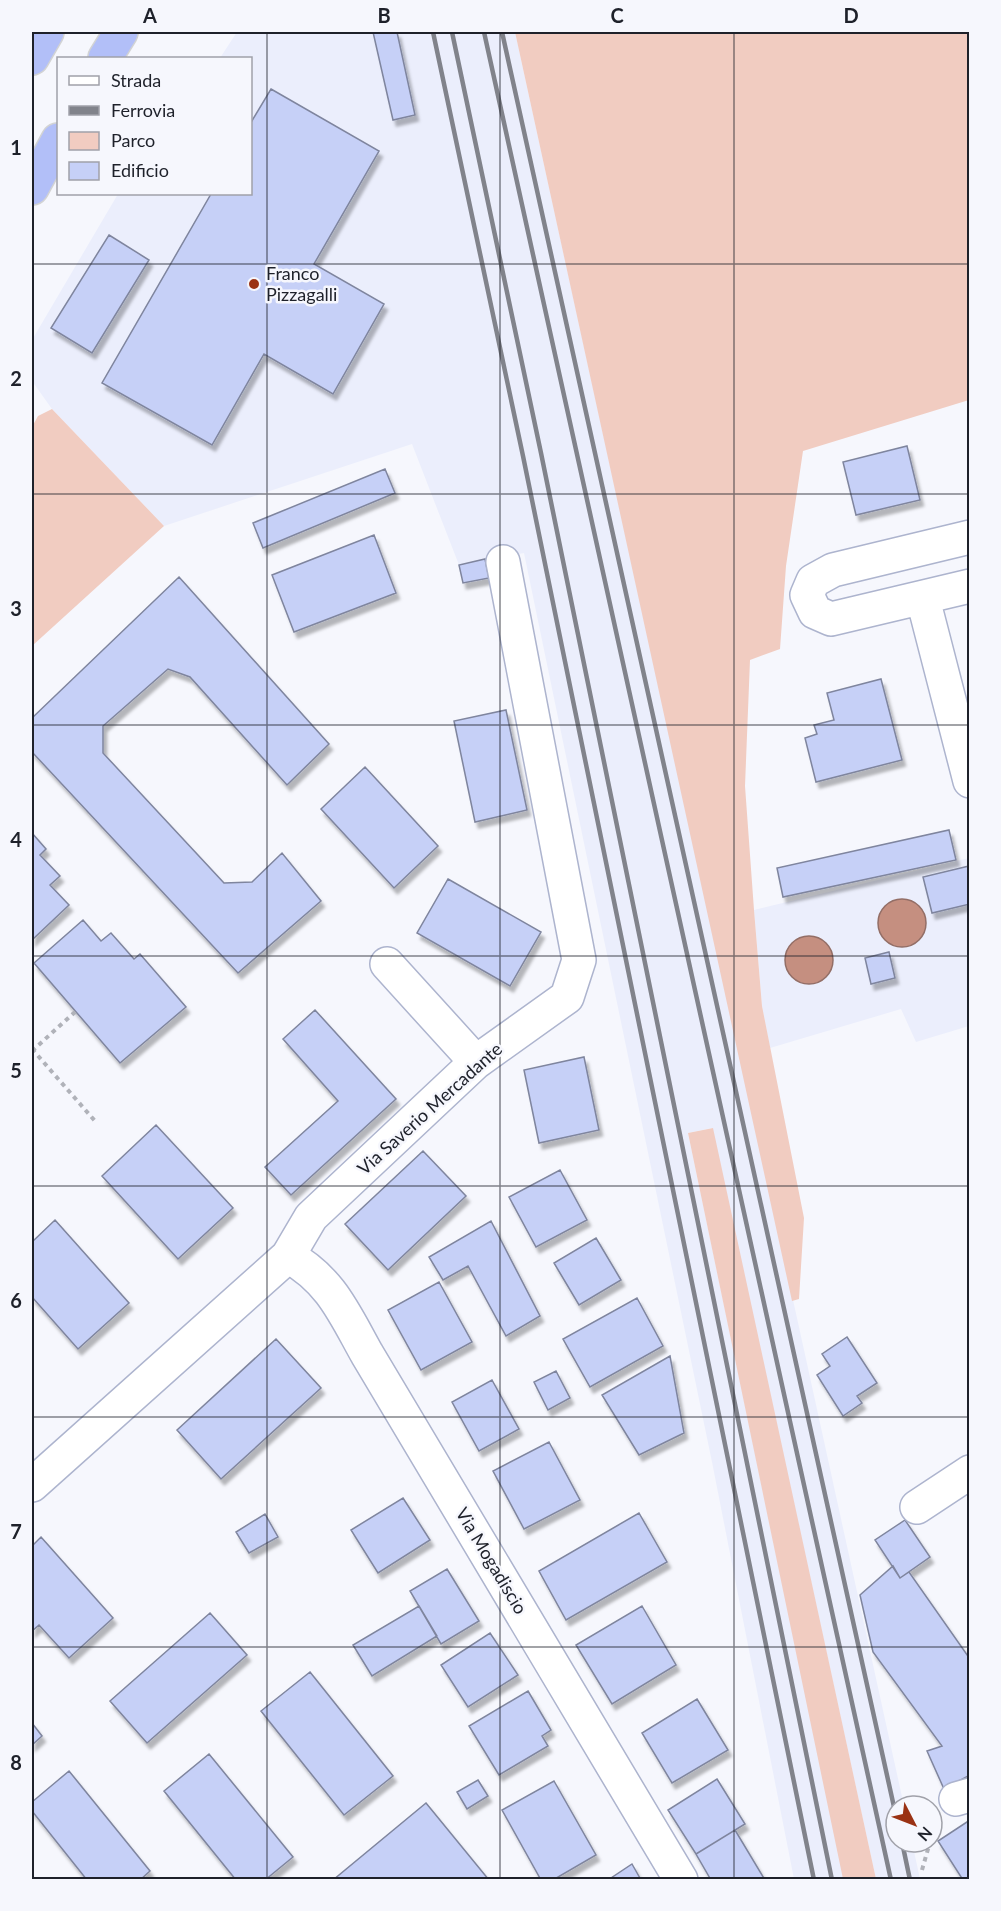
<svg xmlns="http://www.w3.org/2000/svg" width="1001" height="1911" font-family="Lato,sans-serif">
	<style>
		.built { fill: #ebeefc }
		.green { fill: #f1ccc1 }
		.water { fill: #c58f80; stroke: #936e66; stroke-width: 1.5 }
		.building { fill: #c6d0f7; stroke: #7f859e; stroke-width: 1.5; filter: url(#shadow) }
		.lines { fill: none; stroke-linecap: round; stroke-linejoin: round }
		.minor-casing { stroke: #adb4ce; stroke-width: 36 }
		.highway-casing { stroke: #d2d3d4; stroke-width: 36 }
		.path { stroke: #b0b2b9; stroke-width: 4; stroke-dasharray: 4.5 4.5; stroke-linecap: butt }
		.minor { stroke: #fff; stroke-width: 33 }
		.highway { stroke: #b2bff8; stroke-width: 33 }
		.rail { stroke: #81838b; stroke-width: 4.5 }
		.grid { fill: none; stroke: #1e212a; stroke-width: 1.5; stroke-opacity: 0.55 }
		.poi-dot { fill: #9a3214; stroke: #f6f7fd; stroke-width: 2 }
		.labels { text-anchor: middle; stroke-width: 5; stroke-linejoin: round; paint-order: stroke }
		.poi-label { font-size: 18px; fill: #1e212a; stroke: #f6f7fd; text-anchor: start }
		.street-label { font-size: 18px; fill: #1e212a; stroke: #f6f7fd }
		.neatline { fill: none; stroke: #1e212a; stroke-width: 2 }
		.grid-label { font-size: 20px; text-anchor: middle; font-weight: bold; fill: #1e212a }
	</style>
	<defs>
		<filter id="shadow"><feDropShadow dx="3.5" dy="6" stdDeviation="1.5" flood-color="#0004"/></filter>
	</defs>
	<rect width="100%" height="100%" fill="#f6f7fd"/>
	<!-- built -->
	<path class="built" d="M237,32H515L904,1806H896V1842H912L920,1879H876L712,1128L688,1133L844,1879H794L712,1462L524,553L459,565L412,444L164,526L52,409L32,381V340L118,194H250V58H220Z
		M969,858V1026L916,1042L901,1009L770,1048L762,1006L754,910Z"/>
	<!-- green -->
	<path class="green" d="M515,32H969V400L803,451L786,566L780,649L750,660L745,786L754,910L762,1006L804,1218L799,1299L792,1301Z
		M52,409L164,526L32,646V427L38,416Z
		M713,1128L876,1879H843L688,1133Z"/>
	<!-- water -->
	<path class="water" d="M878 923a24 24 0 1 1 48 0a24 24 0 1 1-48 0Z
		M785 960a24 24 0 1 1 48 0a24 24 0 1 1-48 0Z"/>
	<!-- building -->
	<path class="building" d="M373,32H397L415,115L393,120Z
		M271,89L379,151L314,264L384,304L333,394L264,354L212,445L102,383L211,194H250V124Z
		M109,235L149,260L92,353L51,328Z
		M907,446L920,500L856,515L843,462Z
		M385,469L395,493L263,548L253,523Z
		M374,535L396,593L294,632L272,575Z
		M485,559L489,578L463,583L459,565Z
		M179,577L329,744L287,785L190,677L168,669L103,726V753L224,883L252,882L282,853L321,901L238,973L32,752V718Z
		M881,679L902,760L816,782L805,738L817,734L814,725L834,720L827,693Z
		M506,710L527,810L475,822L454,721Z
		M365,767L438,846L394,888L321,809Z
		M949,830L956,860L783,897L777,868Z
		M32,833L46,849L40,855L60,876L50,885L69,905L32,940Z
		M969,866L970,904L932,913L923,877Z
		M448,879L541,932L510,986L417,933Z
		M83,920L101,941L111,933L134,959L140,954L186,1007L120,1063L34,963Z
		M889,952L895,978L871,984L865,958Z
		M315,1010L396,1099L291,1195L265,1167L338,1101L283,1039Z
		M584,1057L599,1130L539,1143L524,1070Z
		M156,1125L233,1208L178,1259L102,1176Z
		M423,1151L466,1196L388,1270L345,1224Z
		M560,1170L587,1220L536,1247L509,1197Z
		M55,1220L129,1303L78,1349L32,1297V1242Z
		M491,1221L540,1316L506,1336L468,1266L443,1280L429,1257Z
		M596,1238L621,1280L579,1305L554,1263Z
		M439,1282L472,1342L421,1370L388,1310Z
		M637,1298L663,1346L590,1387L563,1339Z
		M847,1337L877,1383L857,1396L862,1403L843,1416L817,1375L830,1366L822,1354Z
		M276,1339L321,1388L221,1479L177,1430Z
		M670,1356L684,1433L639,1455L602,1395Z
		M556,1371L570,1398L548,1410L534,1382Z
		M492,1380L519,1429L479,1451L452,1402Z
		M549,1442L580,1500L524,1529L493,1471Z
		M403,1498L430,1540L378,1573L351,1530Z
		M639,1513L667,1562L566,1620L539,1571Z
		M265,1514L278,1537L249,1553L236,1532Z
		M905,1520L930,1557L900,1578L875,1540Z
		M41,1537L113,1618L69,1658L39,1625L32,1631V1546Z
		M893,1566L900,1578L909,1572L970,1659V1775L944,1789L927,1751L942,1746L873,1652L860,1595Z
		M447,1569L479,1621L441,1644L410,1591Z
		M419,1606L437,1636L372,1676L353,1645Z
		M642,1606L676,1665L612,1704L576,1645Z
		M210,1613L247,1655L147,1743L110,1701Z
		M490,1633L518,1675L468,1707L441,1665Z
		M310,1672L393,1776L344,1815L261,1711Z
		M528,1691L551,1730L542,1736L548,1746L499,1775L469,1726Z
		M697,1699L728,1750L672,1783L642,1733Z
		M32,1723L42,1736L32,1745Z
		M209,1754L293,1857L265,1880H236L164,1791Z
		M69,1771L150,1871L140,1880H87L32,1811V1802Z
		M717,1779L745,1824L696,1854L668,1810Z
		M478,1780L488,1796L467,1809L457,1792Z
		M554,1781L596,1855L553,1880H541L502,1810Z
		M426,1803L489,1880H333Z
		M970,1820V1880H963L938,1841Z
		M735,1830L765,1880H711L696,1854Z
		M632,1864L641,1880H608Z"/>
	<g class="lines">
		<defs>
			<path id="minor" d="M970,537L833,570L813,581L807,595L815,612L831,619L970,586
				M923,599L970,781
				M387,964L476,1062
				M288,1256C331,1280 344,1313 367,1354L681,1880
				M32,1485L288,1256L311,1217L476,1062L567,997L579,960L503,562
				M917,1507L970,1472
				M956,1799L970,1795"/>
			<path id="highway" d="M32,58L47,32
				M105,58L121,32
				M32,188L58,140"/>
		</defs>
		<!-- minor casing -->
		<use href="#minor" class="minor-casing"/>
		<!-- highway casing -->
		<use href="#highway" class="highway-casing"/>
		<!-- path -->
		<path class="path" d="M32,1049L95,1121
			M32,1051L76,1011
			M922,1870L930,1842"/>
		<!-- minor -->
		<use href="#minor" class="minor"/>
		<!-- highway -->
		<use href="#highway" class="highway"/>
		<!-- rail -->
		<path class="rail" d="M433,32L523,456L814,1880
			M452,32L541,453L832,1880
			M484,32L891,1880
			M502,32L896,1816
			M902,1842L910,1880"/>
	</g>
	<!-- grid -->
	<path class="grid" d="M267,32V1880M500,32V1880M734,32V1880M32,264H970M32,494H970M32,725H970M32,956H970M32,1186H970M32,1417H970M32,1647H970"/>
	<!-- markers -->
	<circle class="poi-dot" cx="254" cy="284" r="6"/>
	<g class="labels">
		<!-- poi labels -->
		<g class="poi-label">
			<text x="266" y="280">Franco<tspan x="266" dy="21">Pizzagalli</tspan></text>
		</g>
		<!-- street labels -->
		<g class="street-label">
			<text transform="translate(430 1109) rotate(-42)" y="6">Via Saverio Mercadante</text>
			<text transform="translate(491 1561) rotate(59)" y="6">Via Mogadiscio</text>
		</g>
	</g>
	<!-- border -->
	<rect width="1001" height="1911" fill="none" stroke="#f6f7fd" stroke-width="66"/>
	<!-- legend -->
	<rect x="57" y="57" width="195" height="138" fill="#f6f7fd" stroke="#a0a1a9" stroke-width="1.5"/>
	<rect x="69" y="76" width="30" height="9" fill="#ffffff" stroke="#a0a1a9" stroke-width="1.5"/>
	<text x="111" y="87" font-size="18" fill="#1e212a">Strada</text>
	<rect x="69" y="106" width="30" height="9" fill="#81838b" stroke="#a0a1a9" stroke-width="1.5"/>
	<text x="111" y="117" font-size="18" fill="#1e212a">Ferrovia</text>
	<rect x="69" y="132" width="30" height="18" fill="#f1ccc1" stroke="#a0a1a9" stroke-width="1.5"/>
	<text x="111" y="147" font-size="18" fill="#1e212a">Parco</text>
	<rect x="69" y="162" width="30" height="18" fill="#c6d0f7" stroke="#a0a1a9" stroke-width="1.5"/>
	<text x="111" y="177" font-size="18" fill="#1e212a">Edificio</text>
	<!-- north arrow -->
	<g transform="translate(914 1824) rotate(132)"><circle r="28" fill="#f6f7fd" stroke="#a0a1a9" stroke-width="1.5"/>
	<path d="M0-4.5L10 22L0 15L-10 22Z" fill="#9a3214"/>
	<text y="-9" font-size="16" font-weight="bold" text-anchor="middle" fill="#1e212a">N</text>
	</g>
	<rect x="33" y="33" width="935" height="1845" class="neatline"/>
	<g class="grid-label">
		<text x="150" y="23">A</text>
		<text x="384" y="23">B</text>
		<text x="617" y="23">C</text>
		<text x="851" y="23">D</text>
		<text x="16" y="155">1</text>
		<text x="16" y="386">2</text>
		<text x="16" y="616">3</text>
		<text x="16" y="847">4</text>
		<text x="16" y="1078">5</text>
		<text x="16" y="1308">6</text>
		<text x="16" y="1539">7</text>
		<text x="16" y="1770">8</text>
	</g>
</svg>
